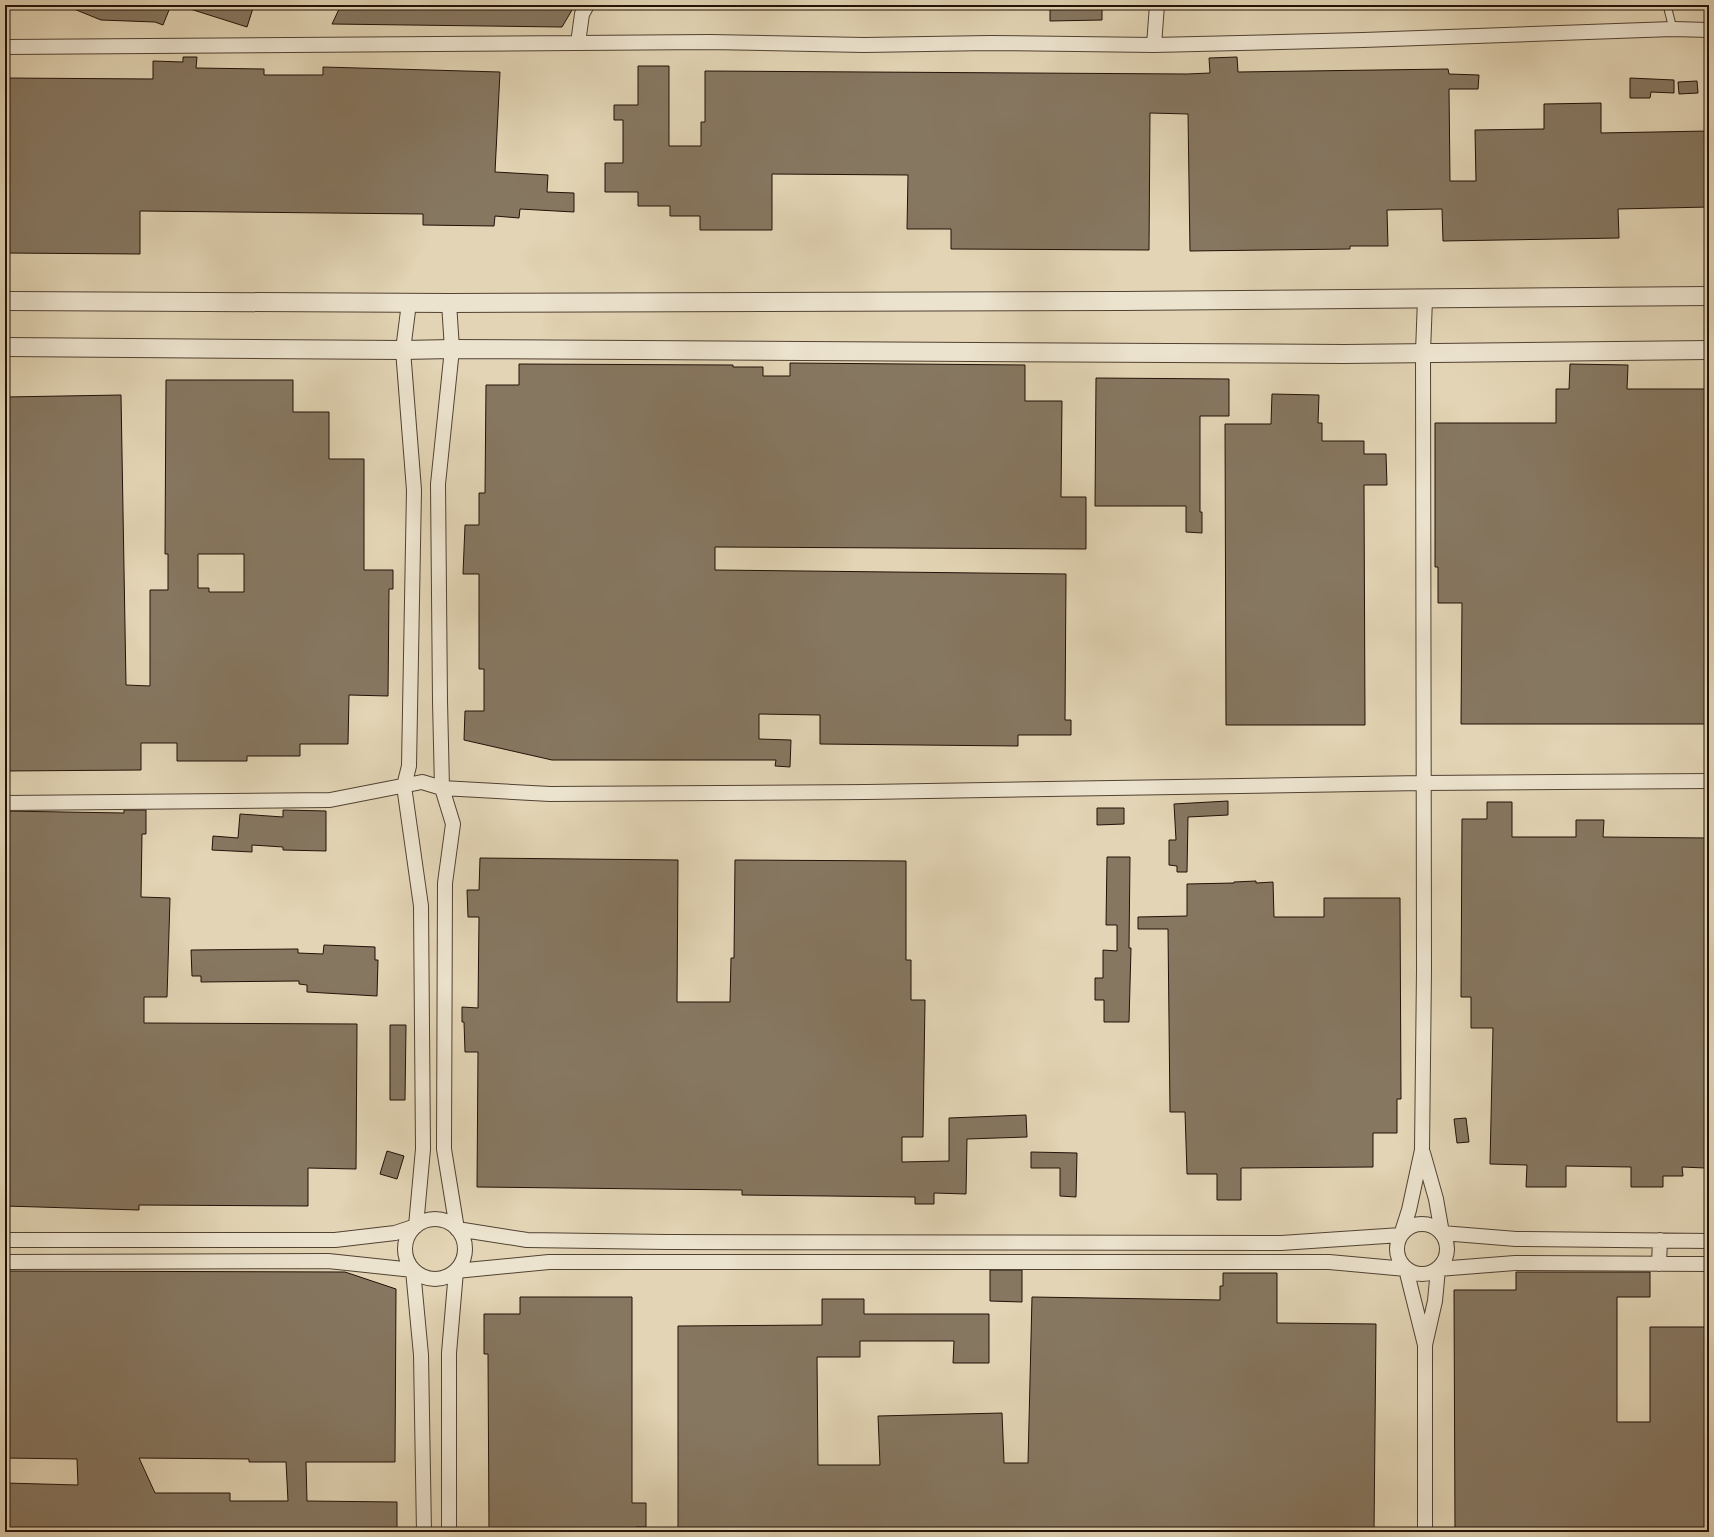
<svg xmlns="http://www.w3.org/2000/svg" width="1714" height="1537" font-family="'Old Standard TT',serif">
	<style>
		.building { fill: #867761; stroke: #221208; fill-rule: evenodd }
		.lines { fill: none; stroke-linecap: round; stroke-linejoin: round }
		.service-casing { stroke: #524233; stroke-width: 9 }
		.minor-casing { stroke: #524233; stroke-width: 16 }
		.tertiary-casing { stroke: #524233; stroke-width: 20 }
		.service { stroke: #ece3ce; stroke-width: 7 }
		.minor { stroke: #ece3ce; stroke-width: 14 }
		.tertiary { stroke: #ece3ce; stroke-width: 18 }
	</style>
	<rect width="100%" height="100%" fill="#e2d4b4"/>
	<filter id="stains"><feTurbulence type="fractalNoise" baseFrequency=".005" numOctaves="4"/><feColorMatrix values="0 0 0 0 .2 0 0 0 0 .09 0 0 0 0 .02 0 0 0 .5 -.17"/></filter>
	<radialGradient id="worn" r=".72"><stop offset=".6" stop-color="#630" stop-opacity="0"/><stop offset="1" stop-color="#630" stop-opacity=".3"/></radialGradient>
	<!-- building -->
	<path class="building" d="M64,5H171L163,25L155,22L101,20Z
		M188,5H254L247,27L187,8Z
		M341,5H575L562,27L332,24Z
		M1050,5H1102V20L1050,21Z
		M183,57H197L196,68L264,69V75H323V67L500,72L495,172L548,175L547,192L574,193V212L520,209L519,218L495,216L494,226L423,225V214L140,211V254L5,253V78L153,79V61L183,62Z
		M1237,57L1238,72L1448,69L1449,74L1479,75L1478,89H1449L1450,181H1476L1475,130L1544,129V104L1601,103V133L1709,131V207L1618,209L1619,238L1443,241L1442,209L1387,210L1388,246H1350V249L1190,251L1188,114L1150,113L1149,250L951,249V229H907L908,175L772,174V230H700V216H670V206H638V192H605V163H623V120H614V105H638V66H669V146H701V122H705V71L1187,74L1210,73L1209,58Z
		M1630,78L1674,80V93L1651,92L1650,98H1630Z
		M1697,81L1698,93L1679,94L1678,82Z
		M790,363L1025,365V401H1062L1061,497H1086V549L715,547V570L1066,574L1065,720H1071V735H1018V746L820,744V715L759,714V739L791,740L790,767L775,766L776,760H552L464,740L465,711H484V669H479V574H463L465,525H479V493H485L486,385H519V364L733,365V367H763V376H790Z
		M1570,364L1628,365L1627,389H1709V724H1461L1462,603H1438V567H1435V423H1556V389H1569Z
		M1096,378L1229,379V416H1200V512H1202V533L1186,532V506H1095Z
		M166,380H293V412H329V459H364V570H393V589H389L388,696L349,695L348,744H300V756H247V761H177V743H141V770L5,771V397L121,395L126,685L150,686V590H168V554H165ZM198,554H244V592H209V588H198Z
		M1272,394L1319,395L1318,423H1322V441H1364V454H1386L1387,485H1364L1365,725H1226L1225,424H1271Z
		M1228,801V815L1188,817L1187,872H1177V866L1169,865V840H1176L1174,804Z
		M1487,802H1512V837H1576V820H1604L1603,837L1709,838L1705,1168L1682,1167L1683,1176H1663V1187H1631V1167L1566,1166V1187H1526L1527,1165L1490,1164L1493,1028H1471V997H1461L1462,819H1487Z
		M1097,808H1124V824L1097,825Z
		M124,810H146V834H142L141,897L170,898L167,997H144V1023L357,1024L356,1169L308,1168V1206L139,1205V1210L5,1206V811L124,813Z
		M283,810L326,811V851L283,850V847L252,845V852L212,850L213,836L238,838L240,814L283,817Z
		M1107,857H1130L1129,948H1131L1129,1022H1104V1000H1095V978H1103V950L1117,951V925H1106Z
		M480,858L678,860L677,1002H730L731,958H734L735,860L906,861V960H911V1000H925L923,1137H902V1162L949,1161V1118L1026,1115L1027,1137L967,1139L966,1194L934,1193V1204H915V1197L742,1195V1190L477,1187L478,1052H465L464,1022H462V1007L478,1008L479,917H468L467,890H479Z
		M1256,881V883L1273,882L1274,917H1324V898H1400L1401,1099H1397V1133H1373V1167L1241,1168V1200H1217V1174H1187L1185,1112H1170L1168,929H1138V917L1187,916V884L1234,883V882Z
		M324,945L375,947V960H378L377,996L307,992V985L299,984V981L201,982V976H192L191,950L298,949V953L323,954Z
		M390,1025H406L405,1100H390Z
		M1466,1118L1469,1142L1457,1143L1454,1119Z
		M387,1151L404,1156L397,1179L380,1174Z
		M1031,1152L1077,1153L1076,1197L1060,1196V1168H1031Z
		M990,1270H1022V1302L990,1301Z
		M5,1271L345,1272L396,1289L395,1462H306L307,1501L397,1502V1532H5V1483L78,1485L77,1459L5,1458ZM139,1458L249,1459V1462H286L288,1501H230V1493H155Z
		M1516,1272H1650V1297H1617V1422H1650V1327H1709V1532H1455L1454,1290H1516Z
		M1223,1273H1277V1323L1376,1324L1374,1532H678V1326L822,1325V1299H864V1314H989V1363H953L954,1341H860V1357H817L818,1465H880L878,1416L1002,1413L1004,1463H1028L1032,1297L1220,1300V1286H1223Z
		M520,1297H632V1503H646V1527H636V1532H489L488,1354H484V1314H520Z"/>
	<g class="lines">
		<defs>
			<path id="service" d="M1667,5L1673,29"/>
			<path id="minor" d="M578,43L582,14L587,5
				M1154,45L1363,40L1673,29L1709,30
				M5,47L710,42L864,45L990,43L1154,45L1157,5
				M449,303L452,349L438,484L440,701L442,788L453,824L445,883L444,1149L457,1229L527,1240L667,1242L1281,1243L1401,1235L1409,1210L1422,1150L1424,969L1423,352L1425,299
				M5,803L330,800L422,782L442,788L550,794L867,792L1423,783L1709,781
				M1423,1153L1436,1199L1442,1233L1516,1239L1709,1241
				M405 1249a30 30 0 1 1 60 0a30 30 0 1 1-60 0Z
				M1397 1249a25 25 0 1 1 50 0a25 25 0 1 1-50 0Z
				M5,1240H335L395,1233L416,1226L423,1149L421,906L404,786L409,766L414,490L403,350L409,303
				M5,1262L328,1261L413,1270L421,1355L424,1532
				M1659,1264L1660,1240
				M449,1532V1353L456,1271L549,1262H1329L1406,1269L1425,1345
				M1425,1532V1345L1435,1301L1438,1269L1515,1263L1709,1264"/>
			<path id="tertiary" d="M5,301L449,303L1122,301L1709,296
				M5,347L403,350L452,349L1344,354L1709,350"/>
		</defs>
		<!-- service casing -->
		<use href="#service" class="service-casing"/>
		<!-- minor casing -->
		<use href="#minor" class="minor-casing"/>
		<!-- tertiary casing -->
		<use href="#tertiary" class="tertiary-casing"/>
		<!-- service -->
		<use href="#service" class="service"/>
		<!-- minor -->
		<use href="#minor" class="minor"/>
		<!-- tertiary -->
		<use href="#tertiary" class="tertiary"/>
	</g>
	<!-- margin -->
	<rect width="1714" height="1537" fill="none" stroke="#e2d4b4" stroke-width="20"/>
	<rect x="6" y="6" width="1702" height="1525" fill="none" stroke="#221208" stroke-width="2"/>
	<rect x="10" y="10" width="1694" height="1517" fill="none" stroke="#221208"/>
	<rect width="100%" height="100%" filter="url(#stains)"/>
	<rect width="100%" height="100%" fill="url(#worn)"/>
</svg>
